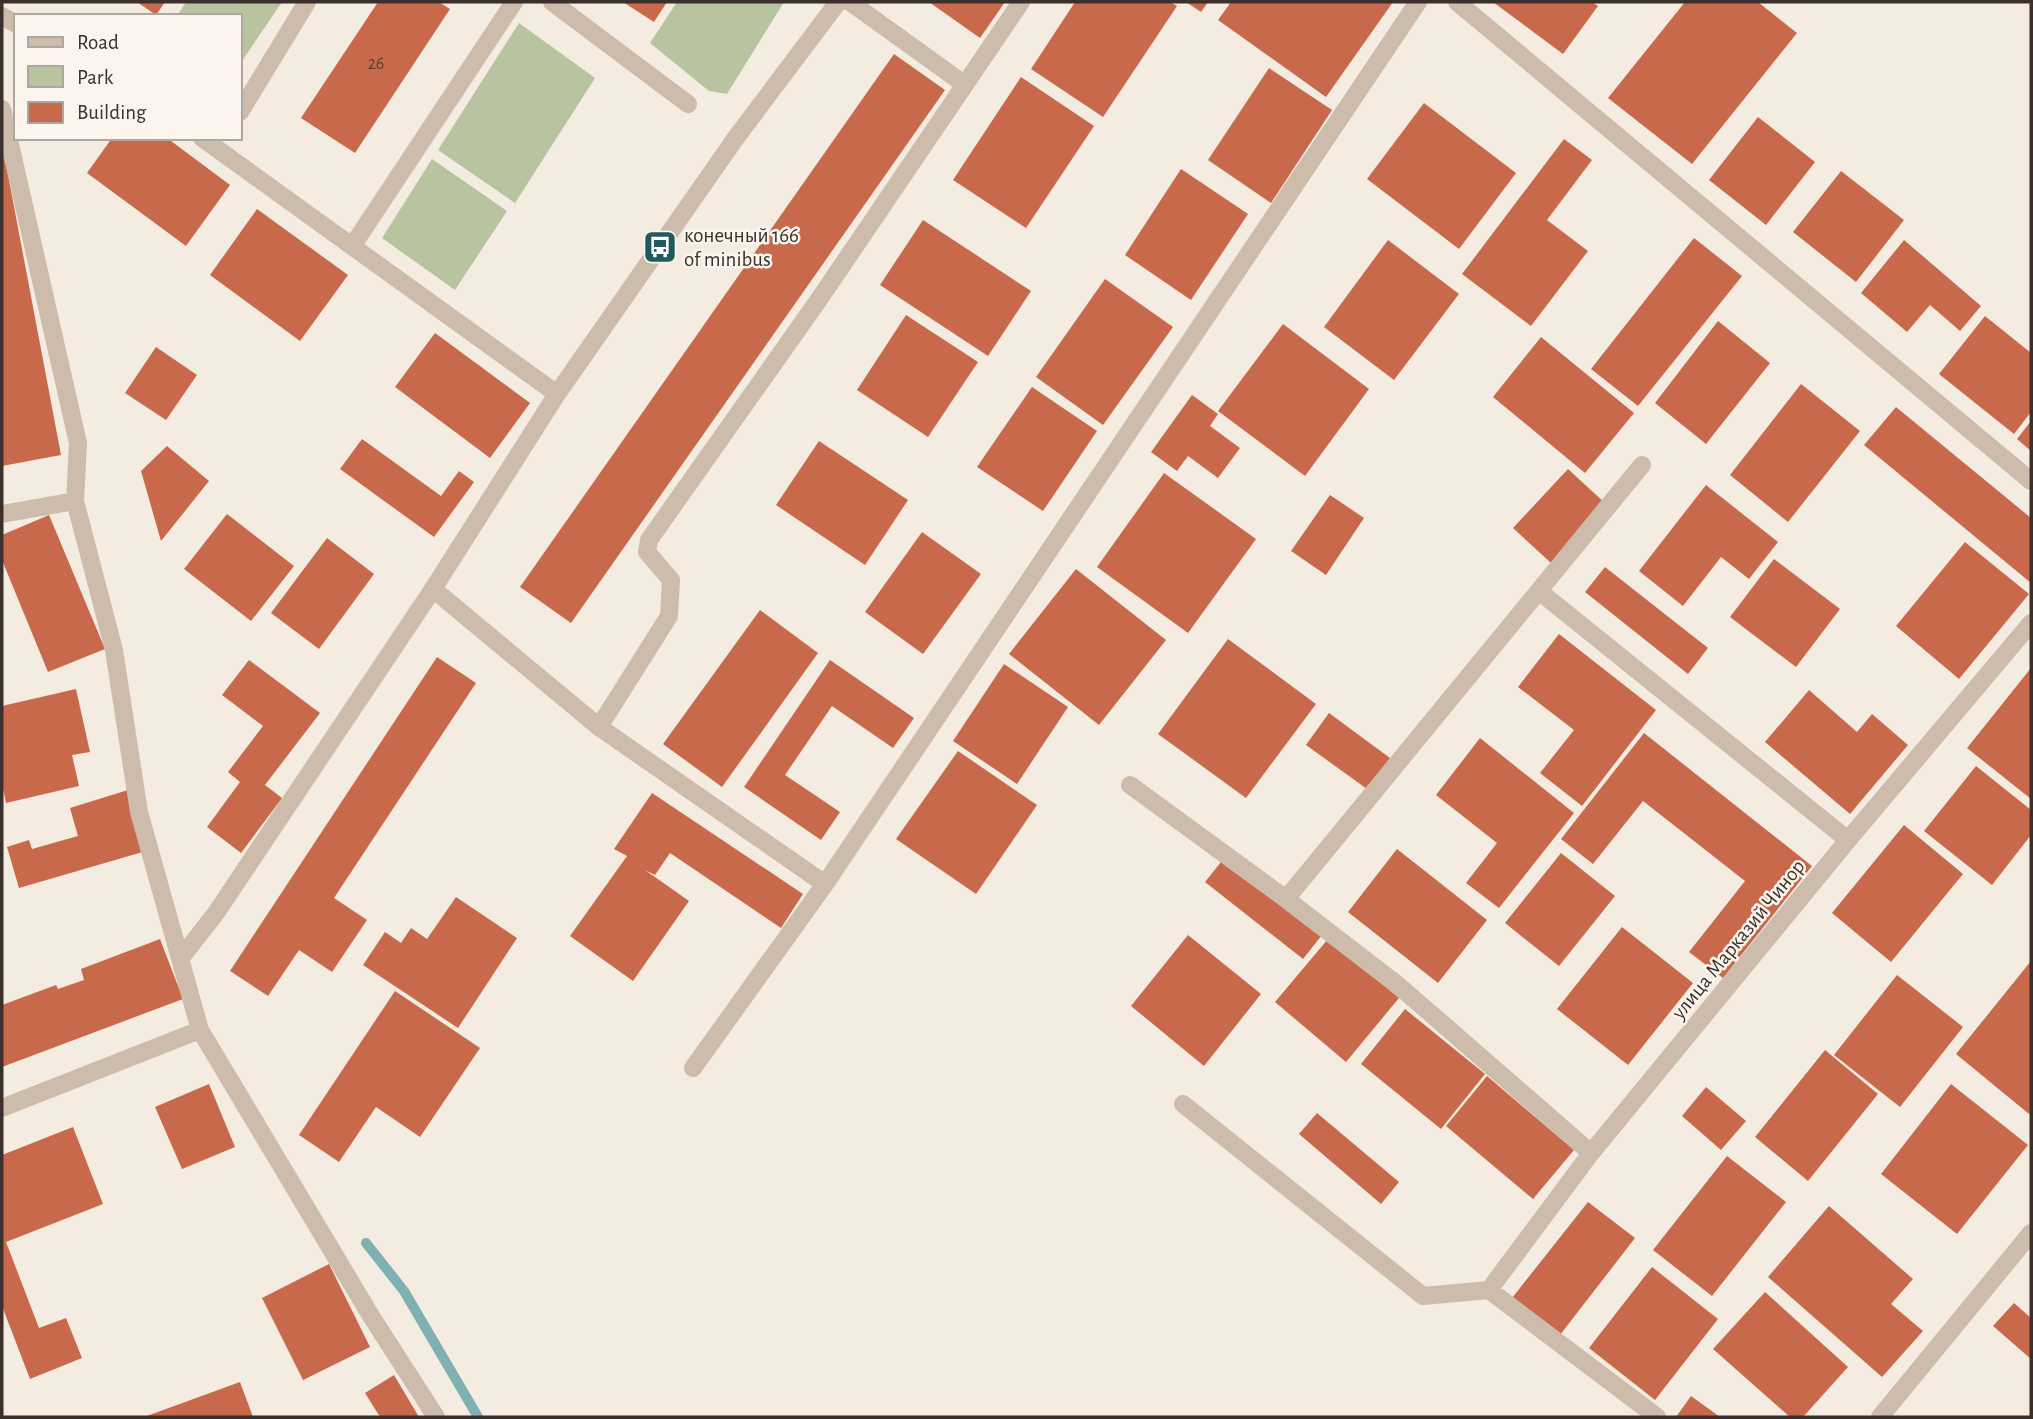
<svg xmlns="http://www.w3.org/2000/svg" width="2033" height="1419" font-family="'Alegreya Sans',sans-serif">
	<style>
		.green { fill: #b8c4a0 }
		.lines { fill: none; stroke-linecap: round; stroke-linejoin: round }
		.stream { stroke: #7fb0b2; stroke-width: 10 }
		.building { fill: #c8694b }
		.minor { stroke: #cdbbac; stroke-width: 18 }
		.labels { text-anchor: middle; stroke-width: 5; stroke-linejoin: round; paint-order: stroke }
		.number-label { font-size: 18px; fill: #5e3e33 }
		.poi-label { font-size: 21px; fill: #3b302b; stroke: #fbf5ee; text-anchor: start }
		.street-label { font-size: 21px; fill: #3b302b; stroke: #fbf5ee }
	</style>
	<rect width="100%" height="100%" fill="#f4ebe1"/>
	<!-- green -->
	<path class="green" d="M186,2H282L240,64V16H177Z
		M677,2H784L727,94L709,91L650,43Z
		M519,23L595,78L515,203L438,150Z
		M432,159L507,211L455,290L382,238Z"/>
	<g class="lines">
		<!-- stream -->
		<path class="stream" d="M366,1243L404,1291L478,1417"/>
	</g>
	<!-- building -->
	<path class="building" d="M137,2H165L156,15Z
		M378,2H439L450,9L355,153L301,118Z
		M623,2H667L654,22Z
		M929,2H1005L980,38Z
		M1075,2H1170L1177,6L1103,117L1031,69Z
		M1186,2H1208L1201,12Z
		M1231,2H1393L1326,97L1218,20Z
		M1493,2H1592L1598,6L1563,54Z
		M1685,2H1758L1797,33L1692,164L1608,98Z
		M894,54L945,90L571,623L520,587Z
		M1269,68L1332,110L1271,203L1208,160Z
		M1021,77L1094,126L1026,228L953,180Z
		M1424,103L1516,173L1459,249L1367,179Z
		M1758,117L1815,162L1766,225L1709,180Z
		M112,138H167L230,185L186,246L87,173Z
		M1564,139L1592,160L1547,220L1588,251L1531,326L1462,274Z
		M2,143L61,455L2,466Z
		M1181,169L1248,214L1191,300L1125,255Z
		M1841,171L1904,220L1856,282L1793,232Z
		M257,209L348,275L300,341L210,275Z
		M923,220L1031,291L988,356L880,285Z
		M1694,238L1742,276L1638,406L1591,369Z
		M1388,240L1459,294L1394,380L1324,327Z
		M1904,240L1981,306L1960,331L1930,305L1907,332L1861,293Z
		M1105,279L1173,327L1103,425L1036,377Z
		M906,315L978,362L928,437L857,390Z
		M1985,316L2031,353V412L2014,434L1939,374Z
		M1718,321L1770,363L1706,444L1655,403Z
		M1283,324L1369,389L1305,476L1218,411Z
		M435,333L530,403L490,458L395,387Z
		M1541,337L1634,413L1585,473L1493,397Z
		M156,347L197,375L166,420L125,393Z
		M1801,384L1860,431L1788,522L1730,475Z
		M1032,387L1097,431L1043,511L977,467Z
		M1192,395L1218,414L1210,426L1240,448L1218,478L1188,456L1177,471L1151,452Z
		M1896,407L2031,518V583L1864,445Z
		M2031,421V451L2017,439Z
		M362,439L441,496L459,471L474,482L434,537L340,469Z
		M819,441L908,500L865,565L776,505Z
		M167,446L209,481L161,541L141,471Z
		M1568,469L1606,504L1551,563L1513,528Z
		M1164,473L1256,539L1188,633L1097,567Z
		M1706,485L1778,542L1749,579L1721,557L1683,606L1639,571Z
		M1330,495L1364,518L1326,575L1291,551Z
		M227,514L294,566L251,621L184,569Z
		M49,515L105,649L48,672L2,560V535Z
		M922,532L981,574L923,654L865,612Z
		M327,538L374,574L319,649L271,613Z
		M1965,542L2029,594L1959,679L1896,626Z
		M1774,559L1840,609L1796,667L1730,617Z
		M1605,567L1708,648L1688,674L1585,592Z
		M1076,569L1166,640L1099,725L1009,654Z
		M760,610L818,653L722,787L663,744Z
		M1559,634L1656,710L1582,806L1540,773L1574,730L1518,687Z
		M1228,639L1316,704L1246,798L1158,734Z
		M437,657L476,683L334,898L367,920L332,972L299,950L268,996L230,971Z
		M249,660L320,713L265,785L282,798L241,853L207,827L240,782L228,772L263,726L222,695Z
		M830,660L914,718L893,748L832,706L785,775L840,812L821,840L744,787Z
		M1004,664L1068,707L1017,784L953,741Z
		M2031,668V799L1967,748Z
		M76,689L90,752L72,755L79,786L6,803L2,783V706Z
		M1809,690L1857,732L1872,714L1908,745L1850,814L1765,742Z
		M1329,713L1390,758L1367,789L1306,745Z
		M1644,733L1812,866L1723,978L1689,952L1745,881L1643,801L1593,864L1561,839Z
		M1480,738L1574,813L1499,908L1466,883L1497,843L1436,795Z
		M958,751L1037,805L976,894L896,839Z
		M1976,766L2031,810V835L1992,885L1924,831Z
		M128,790L146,851L19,888L7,847L29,840L32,849L78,836L70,808Z
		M652,793L803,894L781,928L670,853L655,875L645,870L689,901L633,981L570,936L627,856L614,849Z
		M1904,825L1963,874L1891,962L1832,913Z
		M1397,849L1487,920L1438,983L1348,912Z
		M1561,853L1615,896L1559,966L1505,923Z
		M1225,857L1322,935L1303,959L1205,882Z
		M456,897L517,938L458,1028L363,965L385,932L401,943L411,928L427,939Z
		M1622,927L1693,983L1628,1065L1557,1009Z
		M1188,935L1261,994L1204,1066L1131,1006Z
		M160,939L183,999L2,1067V1005L56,985L58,989L84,980L81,969Z
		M1328,939L1399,998L1346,1062L1275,1002Z
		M2031,961V1111L2029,1114L1956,1054Z
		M1897,975L1963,1027L1900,1107L1834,1055Z
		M395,991L480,1048L420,1137L376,1107L339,1162L299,1135Z
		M1405,1009L1485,1074L1441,1129L1361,1064Z
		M1825,1050L1878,1094L1808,1181L1755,1137Z
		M1487,1076L1574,1150L1533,1199L1446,1126Z
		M209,1084L235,1147L182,1169L155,1107Z
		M1951,1084L2028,1145L1957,1234L1881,1174Z
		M1706,1087L1746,1121L1721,1150L1682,1116Z
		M1317,1113L1399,1182L1381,1204L1299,1134Z
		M73,1127L103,1204L6,1242L39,1328L66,1318L82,1358L30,1379L2,1306V1155Z
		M1727,1156L1786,1202L1712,1296L1653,1250Z
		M1588,1202L1635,1238L1560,1335L1512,1298Z
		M1829,1206L1913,1279L1891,1304L1923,1331L1882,1377L1768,1277Z
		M329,1264L370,1347L303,1380L262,1298Z
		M1652,1267L1718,1319L1655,1400L1589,1348Z
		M1765,1292L1848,1367L1803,1417H1790L1713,1349Z
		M2014,1303L2031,1318V1359L1993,1326Z
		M394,1375L419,1417H380L365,1393Z
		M240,1382L253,1417H144Z
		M1691,1396L1720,1417H1676Z"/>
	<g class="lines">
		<!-- minor -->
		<path class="minor" d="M552,2L688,104
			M850,2L964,84
			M1457,2L2031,481
			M2,16L16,24
			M2,109L78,443L75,501L114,650L139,812L200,1030L371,1316L436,1417
			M240,112L307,2
			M202,138L557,394
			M353,245L514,2
			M2,514L75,501
			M433,589L599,727L825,884L1418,2
			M1540,592L1848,840
			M599,727L669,616L671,580L647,552L649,540L820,298L1021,2
			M1130,785L1286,899L1399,986L1591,1153
			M1286,899L1642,465
			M180,959L216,913L433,589L557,394L735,139L838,2
			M693,1068L825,884
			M1183,1104L1423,1296L1489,1290L1657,1417
			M2,1108L200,1030
			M1489,1290L1591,1153L1848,840L2031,623
			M1880,1417L2031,1233"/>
	</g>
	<!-- icons -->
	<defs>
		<symbol id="bus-square" viewBox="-11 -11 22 22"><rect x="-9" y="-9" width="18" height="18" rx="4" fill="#1f5a5e" stroke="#fbf5ee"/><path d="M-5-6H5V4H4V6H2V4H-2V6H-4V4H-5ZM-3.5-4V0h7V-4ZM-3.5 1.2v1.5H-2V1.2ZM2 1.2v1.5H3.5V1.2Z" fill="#fff"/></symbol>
	</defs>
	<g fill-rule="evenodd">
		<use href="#bus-square" x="641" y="228" width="38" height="38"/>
	</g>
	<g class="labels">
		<!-- number labels -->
		<g class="number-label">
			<text x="376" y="69">26</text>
		</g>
		<!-- poi labels -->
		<g class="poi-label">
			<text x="684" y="242">конечный 166<tspan x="684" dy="24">of minibus</tspan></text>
		</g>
		<!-- street labels -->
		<g class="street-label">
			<text transform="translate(1738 939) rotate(-51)" y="7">улица Марказий Чинор</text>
		</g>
	</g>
	<!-- border -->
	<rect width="2033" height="1419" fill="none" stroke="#3b302b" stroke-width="7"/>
	<!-- legend -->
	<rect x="14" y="14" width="228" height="126" fill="#fbf5ee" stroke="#aea6a0" stroke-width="2"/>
	<rect x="28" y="37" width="35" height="10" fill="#cdbbac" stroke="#aea6a0" stroke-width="2"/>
	<text x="77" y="49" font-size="21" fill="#3b302b">Road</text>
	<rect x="28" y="66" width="35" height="21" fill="#b8c4a0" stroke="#aea6a0" stroke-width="2"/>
	<text x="77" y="84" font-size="21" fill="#3b302b">Park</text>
	<rect x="28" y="102" width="35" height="21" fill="#c8694b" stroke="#aea6a0" stroke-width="2"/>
	<text x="77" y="119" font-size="21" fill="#3b302b">Building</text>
</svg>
